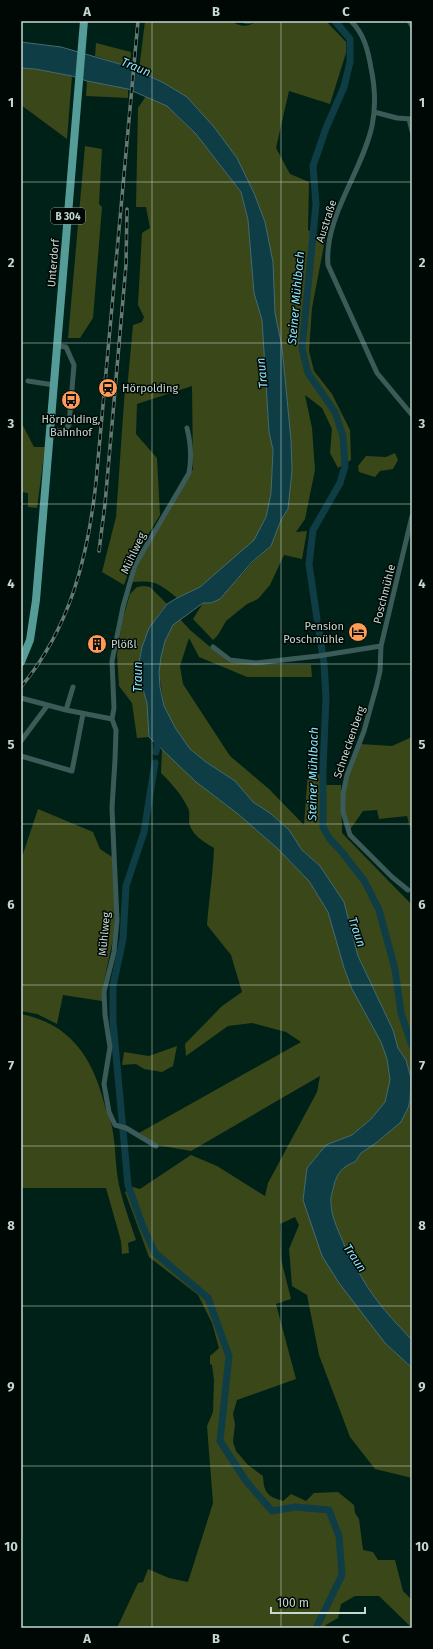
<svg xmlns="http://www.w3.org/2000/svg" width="433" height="1649" font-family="'Fira Sans',sans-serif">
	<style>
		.green { fill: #3a4718 }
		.water { fill: #0f3d46; stroke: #466c6f }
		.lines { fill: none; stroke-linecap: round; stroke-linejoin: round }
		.canal { stroke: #0f3d46; stroke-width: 7 }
		.minor { stroke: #3b5b59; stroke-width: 5 }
		.primary { stroke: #559c99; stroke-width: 8 }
		.rail-casing { stroke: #627c73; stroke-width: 3.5 }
		.rail { stroke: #000805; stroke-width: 2; stroke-dasharray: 6; stroke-linecap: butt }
		.grid { fill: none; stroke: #c5d8d0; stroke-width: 1; stroke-opacity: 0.55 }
		.labels { text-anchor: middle; stroke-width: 3; stroke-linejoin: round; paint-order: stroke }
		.shield { fill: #000805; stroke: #8a9a93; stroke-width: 1 }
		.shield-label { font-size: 10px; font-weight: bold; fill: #c5d8d0 }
		.street-label { font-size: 11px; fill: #c5d8d0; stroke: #000805 }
		.poi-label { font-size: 11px; fill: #c5d8d0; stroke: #000805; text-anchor: start }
		.water-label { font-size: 12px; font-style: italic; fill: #8ae5fa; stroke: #000805 }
		.neatline { fill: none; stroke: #c5d8d0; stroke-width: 1.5 }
		.grid-label { font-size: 13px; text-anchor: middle; font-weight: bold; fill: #c5d8d0 }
	</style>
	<rect width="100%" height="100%" fill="#002117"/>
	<!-- green -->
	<path class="green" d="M145,21H231C241,27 247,28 256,21H326L346,42V53L330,104L289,91L276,148L290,174L309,182L308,230L325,240L312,308L309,351L314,371L332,394L350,430L351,460L338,468L330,453L332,429L322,408L305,395L312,428L315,470L305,519L296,532L307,531L302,559L284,555L270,585L258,599L247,604L226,621L218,635L213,640L193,619L203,603H211L220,599L253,562L271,546L281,520L288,509L291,440L282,347L275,313L273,262L265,222L254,193L237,158L214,127L187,97L164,83L139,70Z
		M96,43L131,52L130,67L95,56Z
		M21,68L35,69L72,76L67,139L21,105Z
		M87,81L128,89V98L86,96Z
		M146,96L167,106L196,134L241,192L248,220L254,293L262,320L269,432L273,449L271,493L266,517L255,540L200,587L177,598C159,583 155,580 132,582L138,561L193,469L192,386L137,404L136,434L157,458L160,515L133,559L124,585L102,572L116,517L125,388L127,390L133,325L142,322L144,317L138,305L142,233L150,228L146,207H136L138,108Z
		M85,146L102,149L99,204L102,207L93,318L80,338H68Z
		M21,422L34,447H45L37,508L28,507V493L21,492Z
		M395,453L398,460L393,469L380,471L375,477L359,472L358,466L366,456L386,457Z
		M144,586L150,587L167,604C149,625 135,651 140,680C141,688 145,695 147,703C149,714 148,726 149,737L137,738L132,703L119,686L117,655L122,622L130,594L137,587Z
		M180,619L190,630L228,662L267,665H311L312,677H247L199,657L189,638L180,666L183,684L230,756L269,789L304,825L309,759L326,785H341L342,833L412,905V1340C393,1320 374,1300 361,1276C354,1265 349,1259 345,1247C340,1233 331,1218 331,1203C330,1197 333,1191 334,1185C337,1173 343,1166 355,1162L361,1153L376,1143L401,1122L408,1108L410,1101L411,1078L406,1060L398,1048L393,1030L358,956L344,902L320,866L302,850L289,830L270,813L253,802L235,781L206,762L190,749L176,729L164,706L159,672L161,657L165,641L173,625Z
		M412,737V835L407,816L379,819L377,810L363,811L349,831L344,811L346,780L360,744L392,746Z
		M162,748L196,782L238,814L277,848L309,881L328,912L344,968L352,989L381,1042L387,1059L390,1080L385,1102L371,1119L352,1135L326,1145L307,1168L303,1200L310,1217L366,1317L385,1343L412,1368V1478L375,1469L350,1437L319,1355L307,1295L292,1286L289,1249L299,1225L295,1217L280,1224L281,1259L291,1299L276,1304L296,1379L237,1400L233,1414L235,1424L233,1442L236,1451L248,1465L263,1476C264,1493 267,1496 283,1501L291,1494L306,1501L314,1493L338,1492L354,1505L355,1513L359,1519L363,1550L373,1552L378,1560H395L403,1591L412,1600V1628L379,1596H355L341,1604L338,1618L326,1625L324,1628H117L138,1583L143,1582L148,1569L169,1578L188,1582L213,1503L207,1426L213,1412L214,1380L212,1365L210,1364V1356L219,1348L212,1323L198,1295L149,1257L125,1192L133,1187L140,1189L191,1155L217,1166L265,1196L268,1183L317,1092L320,1076L191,1151L157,1145L139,1133L301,1042L286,1032L252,1023L228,1026L186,1056L185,1044L222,1006L242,992L231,955L207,925C209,899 213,874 214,848C204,842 190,834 189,821C189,817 190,812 188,808C182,795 171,783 161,773Z
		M38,809L93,832L100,849L112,857C113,882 116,907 114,931C111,955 103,977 102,1001L63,995L57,1024L37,1014L21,1011V860Z
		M21,1014C74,1025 94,1061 106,1110C108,1116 111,1121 112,1127C116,1146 115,1166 119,1185C123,1203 130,1222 136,1240L128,1243L129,1253L122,1254L121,1241L106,1188H21Z
		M177,1046L173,1066L162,1072L144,1069L136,1064L122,1065L124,1052L149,1056Z"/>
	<!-- water -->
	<path class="water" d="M21,42L61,47L130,67L164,83L187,97L214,127L237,158L254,193L265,222L273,262L275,313L282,347L291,440L292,471L288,509L281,520L271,546L252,562L220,599L211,603H203L173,625L165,641L161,657L159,672L160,687L164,706L176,729L190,749L206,762L235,781L253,802L270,813L289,830L302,850L320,866L344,902L358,956L393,1030L398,1048L406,1060L411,1078L410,1101L408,1108L401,1122L376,1143L361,1153L355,1162C343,1166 337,1173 334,1185C333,1191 330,1197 331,1203C331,1218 340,1233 345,1247C349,1259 354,1265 361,1276C374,1300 393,1320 412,1340V1368L385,1343L339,1283L322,1256L303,1200L307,1168L326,1145L352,1135L371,1119L385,1102L390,1080L387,1059L381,1042L352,989L344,968L328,912L309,881L277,848L238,814L196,782L149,737L147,703L140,679L139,663L142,647L149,628L167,604L177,598L200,587L254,540L266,517L271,493L273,450L269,432L262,320L254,293L248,220L241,192L196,134L167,106L128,89L87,81L72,76L35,69L21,68Z"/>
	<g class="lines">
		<!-- canal -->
		<path class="canal" d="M317,619L309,564L313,530L340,483L345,466L343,436L335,412L308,373L302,348L316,204L313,166L326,128L344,87L350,62V39L335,21
			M318,625L324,663L326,697L323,769V827L329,838L342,852L365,882L379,910L395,969L401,1013L412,1046
			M156,752L159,735
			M155,763L144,832L126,886L123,939L113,986V1022L128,1185L143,1227L155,1253L208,1298L229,1356L220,1441L246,1481L272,1511L295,1507L329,1510L339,1536L342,1575L316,1628"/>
		<!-- minor -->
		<path class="minor" d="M245,21H250
			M351,21C364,34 368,50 371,68C375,87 376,107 372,126C362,172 324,217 328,265L377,373L412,415
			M409,21L412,26
			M374,112L397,118L412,119
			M409,119L412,131
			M28,381L54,385
			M50,430L63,431L69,425L74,365L66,347L58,346
			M213,647L230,660L256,663L318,656L381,646
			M21,698L66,710L112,719
			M66,710L73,687
			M21,741L47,706
			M21,756L72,771L83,714
			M408,890L392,877L350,835L343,812V794L347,775L364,731L376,688L380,671L381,646L412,516
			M156,1146L126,1128L115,1125L109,1112L104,1084L110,1047L105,1015L104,992L114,952L117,920L112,808L115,760L116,730L112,719L114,708L112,661L123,607L135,565L189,473C192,457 191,444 187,428"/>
		<!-- primary -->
		<path class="primary" d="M21,662L30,640L36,600L84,21"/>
		<defs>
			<path id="rail" d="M99,551L105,504L126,265L127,209
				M21,687C70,628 88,557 96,482L138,21"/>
		</defs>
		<!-- rail casing -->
		<use href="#rail" class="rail-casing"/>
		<!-- rail -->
		<use href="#rail" class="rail"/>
	</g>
	<!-- grid -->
	<path class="grid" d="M152,21V1628M281,21V1628M21,182H412M21,343H412M21,504H412M21,664H412M21,824H412M21,985H412M21,1146H412M21,1306H412M21,1466H412"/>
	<!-- icons -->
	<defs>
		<symbol id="station-disc" viewBox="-11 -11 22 22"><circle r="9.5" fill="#fd9c56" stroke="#000805"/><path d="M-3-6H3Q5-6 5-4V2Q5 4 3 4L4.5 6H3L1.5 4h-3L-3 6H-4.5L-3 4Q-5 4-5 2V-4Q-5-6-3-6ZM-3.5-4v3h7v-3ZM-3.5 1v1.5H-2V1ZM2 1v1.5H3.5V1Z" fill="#111"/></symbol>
		<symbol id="bus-disc" viewBox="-11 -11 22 22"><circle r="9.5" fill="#fd9c56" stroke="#000805"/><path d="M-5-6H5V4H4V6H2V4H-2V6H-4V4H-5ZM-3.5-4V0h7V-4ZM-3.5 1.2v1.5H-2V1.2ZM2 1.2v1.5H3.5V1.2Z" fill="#111"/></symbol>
		<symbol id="hotel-disc" viewBox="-11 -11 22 22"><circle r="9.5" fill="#fd9c56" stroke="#000805"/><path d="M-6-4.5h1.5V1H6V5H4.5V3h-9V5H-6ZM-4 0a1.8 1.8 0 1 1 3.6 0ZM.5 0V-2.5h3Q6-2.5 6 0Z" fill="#111"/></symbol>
		<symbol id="building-disc" viewBox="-11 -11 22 22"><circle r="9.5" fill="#fd9c56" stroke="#000805"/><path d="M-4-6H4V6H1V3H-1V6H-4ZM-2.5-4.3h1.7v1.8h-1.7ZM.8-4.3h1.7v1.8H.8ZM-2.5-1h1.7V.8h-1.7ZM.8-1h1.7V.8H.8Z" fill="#111"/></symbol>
	</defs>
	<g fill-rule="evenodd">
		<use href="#station-disc" x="97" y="377" width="22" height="22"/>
		<use href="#bus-disc" x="60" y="389" width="22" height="22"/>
		<use href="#hotel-disc" x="347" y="621" width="22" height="22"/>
		<use href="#building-disc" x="86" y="633" width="22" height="22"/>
	</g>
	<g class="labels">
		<!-- shield labels -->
		<rect class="shield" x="51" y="208" width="34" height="16" rx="3"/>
		<g class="shield-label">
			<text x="68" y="220">B 304</text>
		</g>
		<!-- street labels -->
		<g class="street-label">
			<text transform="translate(326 221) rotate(-72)" y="4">Austraße</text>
			<text transform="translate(53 263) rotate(-85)" y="4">Unterdorf</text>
			<text transform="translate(133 553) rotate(-65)" y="4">Mühlweg</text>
			<text transform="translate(384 594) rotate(-76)" y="4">Poschmühle</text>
			<text transform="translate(349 742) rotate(-71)" y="4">Schneckenberg</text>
			<text transform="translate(104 934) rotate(-85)" y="4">Mühlweg</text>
		</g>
		<!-- poi labels -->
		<g class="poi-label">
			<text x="122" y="392">Hörpolding</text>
			<text x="71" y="423" text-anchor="middle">Hörpolding,<tspan x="71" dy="13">Bahnhof</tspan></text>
			<text x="344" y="630" text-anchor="end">Pension<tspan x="344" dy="13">Poschmühle</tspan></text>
			<text x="111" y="648">Plößl</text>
		</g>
		<!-- water labels -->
		<g class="water-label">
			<text transform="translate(136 67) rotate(23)" y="4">Traun</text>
			<text transform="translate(296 298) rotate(-85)" y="4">Steiner Mühlbach</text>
			<text transform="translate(262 373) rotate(-96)" y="4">Traun</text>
			<text transform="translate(138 677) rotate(-90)" y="4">Traun</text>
			<text transform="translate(313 774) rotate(-89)" y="4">Steiner Mühlbach</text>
			<text transform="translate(357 932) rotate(71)" y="4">Traun</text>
			<text transform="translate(355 1258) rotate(56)" y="4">Traun</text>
		</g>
	</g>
	<!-- border -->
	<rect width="433" height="1649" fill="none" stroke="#000805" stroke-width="44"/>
	<!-- scale -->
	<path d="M271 1607v6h94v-6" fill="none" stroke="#c5d8d0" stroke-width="2"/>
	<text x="277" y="1607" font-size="12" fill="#c5d8d0" stroke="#000805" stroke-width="3" paint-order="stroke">100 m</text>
	<rect x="22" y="22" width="389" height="1605" class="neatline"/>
	<g class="grid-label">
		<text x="87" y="16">A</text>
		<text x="216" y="16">B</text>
		<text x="346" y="16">C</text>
		<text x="11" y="107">1</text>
		<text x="422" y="107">1</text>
		<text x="11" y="267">2</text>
		<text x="422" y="267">2</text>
		<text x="11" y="428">3</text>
		<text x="422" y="428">3</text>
		<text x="11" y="588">4</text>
		<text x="422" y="588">4</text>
		<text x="11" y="749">5</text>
		<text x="422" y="749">5</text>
		<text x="11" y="909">6</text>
		<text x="422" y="909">6</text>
		<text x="11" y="1070">7</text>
		<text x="422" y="1070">7</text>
		<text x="11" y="1230">8</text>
		<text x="422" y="1230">8</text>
		<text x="11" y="1391">9</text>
		<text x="422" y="1391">9</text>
		<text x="11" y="1551">10</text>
		<text x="422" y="1551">10</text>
		<text x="87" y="1643">A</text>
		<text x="216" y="1643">B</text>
		<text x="346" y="1643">C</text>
	</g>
</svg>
